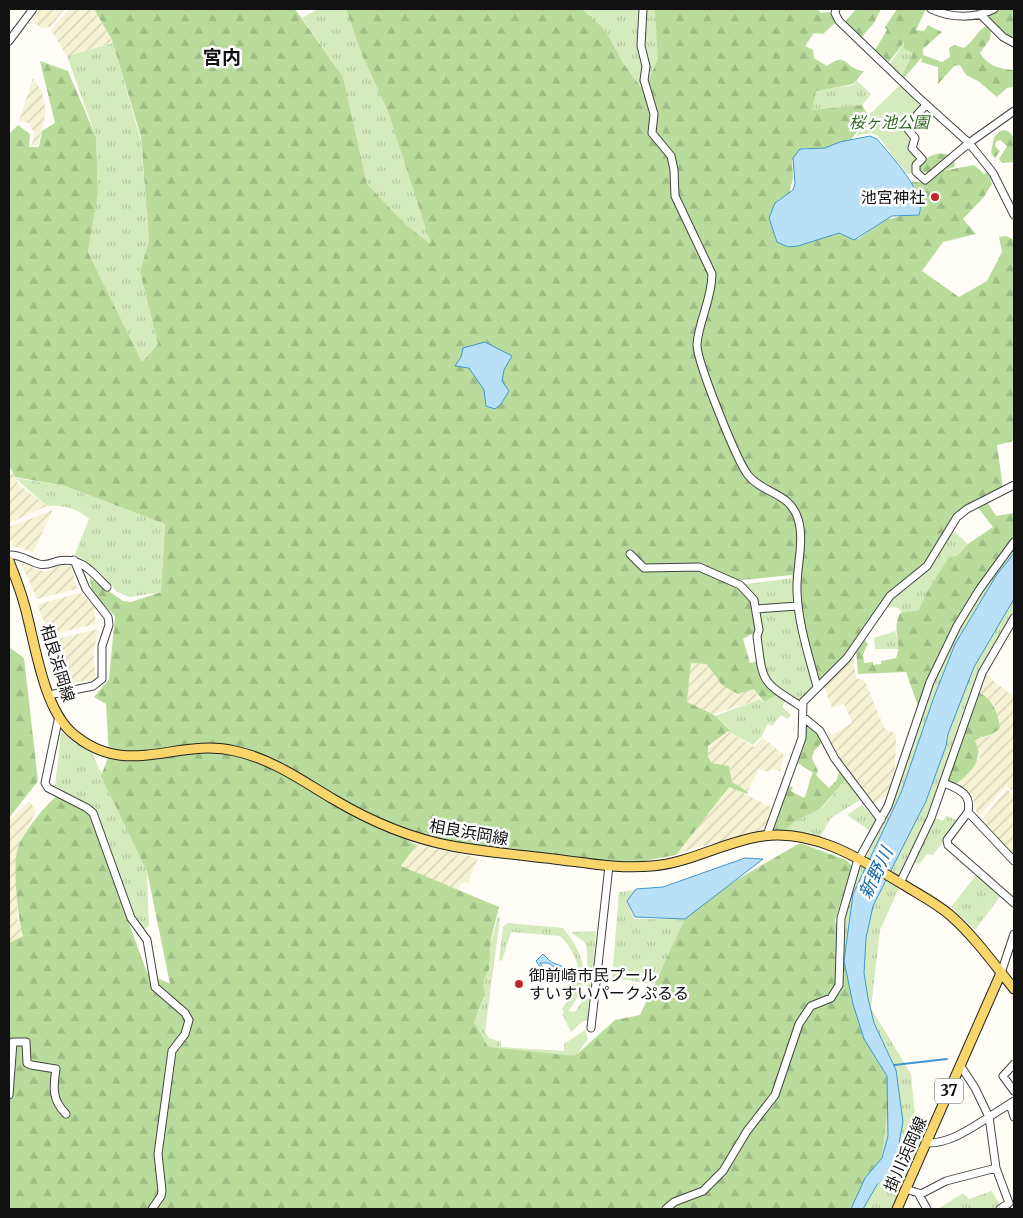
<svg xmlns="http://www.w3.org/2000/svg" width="1023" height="1218" font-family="Merriweather,'Noto Sans JP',serif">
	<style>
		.farmland { fill: url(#farmland-furrows) }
		.grass { fill: url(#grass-tufts) }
		.forest { fill: url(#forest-firs) }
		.park { fill: #d5ebbd }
		.water { fill: #b9e0f7; stroke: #3f96cf }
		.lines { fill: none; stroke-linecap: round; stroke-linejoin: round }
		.stream { stroke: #3f96cf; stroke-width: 2 }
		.river { stroke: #b9e0f7; stroke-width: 10 }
		.minor-casing { stroke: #444; stroke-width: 9 }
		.major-casing { stroke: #222; stroke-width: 11 }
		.minor { stroke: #fff; stroke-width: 7 }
		.major { stroke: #f9d66b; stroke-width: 9 }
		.poi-dot { fill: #c4262e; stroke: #fff; stroke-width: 2 }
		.labels { text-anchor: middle; stroke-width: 5; stroke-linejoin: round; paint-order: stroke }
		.shield { fill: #fff; stroke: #585858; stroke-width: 1 }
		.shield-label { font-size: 15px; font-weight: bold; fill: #111 }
		.park-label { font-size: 16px; font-style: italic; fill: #2f6b1f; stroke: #fff }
		.poi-label { font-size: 16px; fill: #111; stroke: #fff; text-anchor: end }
		.street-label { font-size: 16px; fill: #111; stroke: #fff }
		.water-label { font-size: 18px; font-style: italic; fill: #1768a6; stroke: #fff }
		.quarter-label { font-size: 19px; font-weight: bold; fill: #111; stroke: #fff }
	</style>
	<defs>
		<pattern id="farmland-furrows" width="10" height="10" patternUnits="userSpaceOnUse" patternTransform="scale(1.25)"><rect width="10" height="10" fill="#f6f3d4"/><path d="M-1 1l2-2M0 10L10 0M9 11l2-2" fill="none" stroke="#d2cfb5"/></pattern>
		<pattern id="grass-tufts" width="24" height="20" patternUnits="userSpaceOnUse" patternTransform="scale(1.25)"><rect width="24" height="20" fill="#d5ebbd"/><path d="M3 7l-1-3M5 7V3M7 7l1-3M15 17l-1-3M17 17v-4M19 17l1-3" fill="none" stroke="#b6c8a1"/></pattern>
		<pattern id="forest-firs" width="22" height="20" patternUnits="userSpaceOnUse" patternTransform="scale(1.25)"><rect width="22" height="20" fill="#b9dc9c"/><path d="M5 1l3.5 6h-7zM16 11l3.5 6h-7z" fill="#9ebc85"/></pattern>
	</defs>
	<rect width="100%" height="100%" fill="#fffdf5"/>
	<!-- farmland -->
	<path class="farmland" d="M40,9H65L50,27L41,28L32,21Z
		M69,9H94L113,43L67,56L51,30Z
		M33,78L42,91L46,111L38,145H32L34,133L29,123L19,121Z
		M9,465L18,484L47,506L9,523Z
		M53,510L33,552L13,546L9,537V527Z
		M21,563L45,572L57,566H71L77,589L37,599Z
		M79,593L94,606L96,624L50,635L37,605Z
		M99,629L93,652L96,680L60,684L48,641Z
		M853,655L856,678L865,681L884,728L896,734L895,774L888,795L872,804L825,739L852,723L844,704L832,708L824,686Z
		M691,663L707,664L722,685L754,688L760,699L714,714L687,702Z
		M984,673L1014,697V792L1006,786L978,818L972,794L956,784L980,758L975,741L978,738L987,737L1000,728L994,704L985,695L977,692Z
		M729,732L754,747L763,738L784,755L780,771L772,769L769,772L759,769L747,792L732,782L729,766L712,763L708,757V747Z
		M729,786L773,808L764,831L695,848L676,855Z
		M1007,789L1014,796V857L980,822Z
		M29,801L36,810L20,845L17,915L23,936L9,943V821Z
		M416,844L478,858L468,882L461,883L455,895L401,866Z"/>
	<!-- grass -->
	<path class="grass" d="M318,9H346L360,50L388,112L432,245L410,230L367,184L343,77L302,18Z
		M580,9H656L659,58L645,91L623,63L609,36Z
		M904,42V49L914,52L902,76L890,64Z
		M113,43L141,141L149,240L140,272L158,344L142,362L88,252L98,194L96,137L67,56Z
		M856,80L871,94L862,105L812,111L815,90L854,85Z
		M15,478L65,486L165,524L161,592L130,597L117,592L101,573L75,554L89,519C77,508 63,505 47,506Z
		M950,528L968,544L937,577L919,610L902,613L898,608L882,606Z
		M1014,543V621L991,655L960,721L927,826L880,930L871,1008L911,1074L915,1116L913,1122L925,1127L892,1209H860L842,978L840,920L860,869L892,807L927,693L957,626Z
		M793,578L816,683L799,702L769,684L764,667L759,630L740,585Z
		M895,631L900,649H875L874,638Z
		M776,695L786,700L782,707L791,715L788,719L781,715L772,726L768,724L761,737L753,745L729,732L730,729L715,716L760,699L763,702Z
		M61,733L91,751L147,870L149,926L144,929L133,912L98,815L88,804L55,786Z
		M849,776L860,800L831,818L820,837L785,831L794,822L822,808Z
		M862,805L876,821L870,831L847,815Z
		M932,816L943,821L946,816L960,821L933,855L927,854L919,864L911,861Z
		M977,874L1002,894L975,930L951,907Z
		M635,890L627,901L634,919H689L653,984L612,978L619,892Z
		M498,917L500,918L485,1032L489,1038L501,1042V1047L564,1051V1044L585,1030L588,1039L575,1057L488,1048L474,1022L485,995L483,982L489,969L491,941Z
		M508,923L563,928C586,956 593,981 568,1011L575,1012C578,1007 584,1000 586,995C587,990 588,948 586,945C583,938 576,938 572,932L596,931L588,1021H583L571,1032L562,1014L564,1012L562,1009L572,993L574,974L579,973C578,960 570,945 560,936L511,932L502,961L499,960L503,927Z
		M992,1191L1001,1206L996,1209H938L963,1193L969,1199Z"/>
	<!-- forest -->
	<path class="forest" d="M94,9H295L343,77L367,184L407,226L431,244L388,112L360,50L346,9H582L606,31L623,63L644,91L658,59L655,9H817L821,13L829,12L837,21L823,34L814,33L805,46L813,50L814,58L827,66C848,50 844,69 864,71L853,84L816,91L812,110L862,105L868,115L851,140L828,148H803L792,161L793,178L789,194L779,199L769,218L776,240L788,247L839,233L858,239L885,220L921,211V200L911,182H927L933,173L923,172L917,168C920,160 936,151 946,154C950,155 952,159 955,163L954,167L942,171L974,165L984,174L988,172L992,184L983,198L963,219L976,234L943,242L922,271L959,297L987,281L1002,252L999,237L1006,236L1014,240V441L997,445L1003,488L986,500L996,516L1014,513V542L938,655L918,706L906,672L858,674L856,650L864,639L868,644L863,654L864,663L873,662V665L881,664V661L896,658C903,640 891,633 900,613L919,610L927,592L949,557L957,556L968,544L993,527L976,505L957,517L927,566L886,600L849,653L823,681L816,682L792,575L733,581L754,600L759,630L743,639L750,663L759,661L765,682L776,695L764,702L754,689L738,694L722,685L707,664L691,663L687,702L713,714L730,730L708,746V757L712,763L729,766L732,782L748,792L747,794L729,787L676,855L633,863L510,852L427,840L365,817L416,845L401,866L499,907L491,939L489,969L483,982L485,994L474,1022L488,1047L575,1056L615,1020L640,1015L687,915L738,879L800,843L846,860L852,866L835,920L855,1004L890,1085L880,1171L860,1209H9V943L23,936C18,919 12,864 18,848C23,833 44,806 57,796L90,815L147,973L170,984L147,871L101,776L109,755L106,704L94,697L109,679L115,616L92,593L90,578L123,601L131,602L161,592L165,524L65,486L15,477L9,465V134L18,125L30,134L29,147H39L42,131L55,123L40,61L68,71L96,137L98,194L88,252L142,362L158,344L140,272L149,240L141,137L112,40Z
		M856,9H881L874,23L861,38L844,23Z
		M897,9H926L916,30L924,31L928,25L942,32L923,49V55L942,62L950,57L949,48L954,45L964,48C973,42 977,31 986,26L991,31L990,39L980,53C988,66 999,69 1014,70V87L1007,88L997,97L978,81L966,75L960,65L954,66L938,84V67L921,62L922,57L904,78L902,76L913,53L904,49V42L889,62L875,50L887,30L885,27Z
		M996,9H1014V38L1006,36L986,16Z
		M1002,130L1008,131L1014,137V162L1002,163L999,159L1007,146L1000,140L996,142L995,146L1000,151L995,158L991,153L994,137Z
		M9,647L24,658L38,781L9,818Z
		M977,692C992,697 998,712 1000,728C990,738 981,735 975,741C985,758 971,773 956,784L944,781Z
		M803,722L820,733L822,742L814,751L812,758L818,771L816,775L829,788L836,781L840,770L849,776L820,809L794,822L785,831L771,829L787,786L793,787L791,791L804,798C809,790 808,781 813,773L796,762Z"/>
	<!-- park -->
	<path class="park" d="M900,85L920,106V111L906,127L914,140L912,148L921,158L915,173L907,174L878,136L870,133L856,136L869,115Z"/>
	<!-- water -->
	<path class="water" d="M870,136L877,139C890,155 928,194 919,215L892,216L854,240L839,233L798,246L788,247L777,242L769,218L775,203L793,190L795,184L793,158L800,149L825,148L840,142Z
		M485,342L512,356L504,370L502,381L509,391L501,404L495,409L486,406L484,390L469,368L455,366L461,357L463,348Z
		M1014,553V599L974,667L948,734L946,746L926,801L873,906L866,938L864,973L868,998L874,1023L896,1070L903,1122L898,1148L863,1209H851L865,1178L882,1158L888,1136L887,1076L864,1039L853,1004L844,961L853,894L901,793L934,697L955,644L996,576Z
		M745,858L763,859L685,919L635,917L627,901L636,889L663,887Z
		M543,954L551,962L564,967L565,973L561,980L550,981L560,975V971L548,963H540L551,977L549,980L536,961Z"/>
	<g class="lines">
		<!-- stream -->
		<path class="stream" d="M894,1065L947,1059
			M1010,1208L1011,1209"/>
		<!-- river -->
		<path class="river" d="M876,1179L888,1169L896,1146"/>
		<defs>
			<path id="minor" d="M643,9L641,46L646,66L644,80L654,114L652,133L671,156L674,170L675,196L712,274C712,299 699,320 697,344C696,360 737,461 748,475C763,494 790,492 798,519C805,541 796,568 797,591C798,624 809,656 817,687
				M836,9L835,13L839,21L918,97L969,143L993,173L1014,215
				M931,9C950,18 975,19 994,9
				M980,14L1003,37L1014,43
				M9,41L33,9
				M926,105L906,127L915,138L912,148L922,159L916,165V172L925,180L969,143L1014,111
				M630,554L644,568L699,567L740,585L754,600L759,630L757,636C763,684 761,681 802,707
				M9,555C20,554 28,561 39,564C46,566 51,563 58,561C81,556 93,573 107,587
				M756,609L798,606
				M49,695L93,686L102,679V646L109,625L108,617L86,589L74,560
				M59,716L45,783L48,788L87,808L93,813L131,918L147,940L155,987L185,1013L189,1020L185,1034L172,1051L158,1154L162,1191L161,1196L152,1209
				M803,717L820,731L835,759L881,820
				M944,783C958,789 972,793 968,812L947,840L948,845L1014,903
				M968,812L1014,861
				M767,835L802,738L803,702L847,658L890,596L927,566L957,517L967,509L1014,485
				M859,859L888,806L930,682L957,626L979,590L1014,542
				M900,883L931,818L982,673L1014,618
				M1001,973L1014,934
				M591,1028L609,866
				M1014,1064L1003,1076L1014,1091
				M9,1095L13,1042H26L27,1063L31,1065L56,1069C53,1088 52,1100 66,1114
				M1010,1104L1014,1117
				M926,1143C949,1144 970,1129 989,1117L975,1088L960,1065
				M906,1189L921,1194L946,1181L996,1168
				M918,1193L927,1209
				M666,1209L674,1202L703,1191L723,1171L747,1131L775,1095L799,1024L811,1006L831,998L839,985L841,918L858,859
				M1000,1209L1009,1203L996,1168L989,1117L1014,1101"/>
			<path id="major" d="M9,561C15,576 21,592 25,607C35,643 43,706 71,732C126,781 176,737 235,751C272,759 301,780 333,799C370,821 409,838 452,846C485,852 520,855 554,859C587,863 619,869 652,866C691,863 725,841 763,836C815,829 862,860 904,885C920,895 936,903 950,915C974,936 994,964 1014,989
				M897,1209L1001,973"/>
		</defs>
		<!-- minor casing -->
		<use href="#minor" class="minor-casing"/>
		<!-- major casing -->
		<use href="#major" class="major-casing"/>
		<!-- minor -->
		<use href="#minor" class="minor"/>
		<!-- major -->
		<use href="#major" class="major"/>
	</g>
	<!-- markers -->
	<g class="poi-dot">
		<circle cx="935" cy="197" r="5"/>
		<circle cx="519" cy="984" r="5"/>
	</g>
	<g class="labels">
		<!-- shield labels -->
		<rect class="shield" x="935" y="1078.5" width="28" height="25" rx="4"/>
		<g class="shield-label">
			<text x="949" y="1096">37</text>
		</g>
		<!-- park labels -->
		<g class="park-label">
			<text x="889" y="128">桜ヶ池公園</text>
		</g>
		<!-- poi labels -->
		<g class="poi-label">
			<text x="925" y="203">池宮神社</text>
			<text x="529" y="981" text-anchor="start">御前崎市民プール<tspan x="529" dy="18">すいすいパークぷるる</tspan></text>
		</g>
		<!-- street labels -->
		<g class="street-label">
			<text transform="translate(58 663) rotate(73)" y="6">相良浜岡線</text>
			<text transform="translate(469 832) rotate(10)" y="6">相良浜岡線</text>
			<text transform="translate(905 1154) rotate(-66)" y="6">掛川浜岡線</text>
		</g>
		<!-- water labels -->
		<g class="water-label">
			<text transform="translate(876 873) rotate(-64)" y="6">新野川</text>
		</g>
		<!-- quarter labels -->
		<g class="quarter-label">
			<text x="222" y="64">宮内</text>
		</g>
	</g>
	<!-- border -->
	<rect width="1023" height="1218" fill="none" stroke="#111111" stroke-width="20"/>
</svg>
